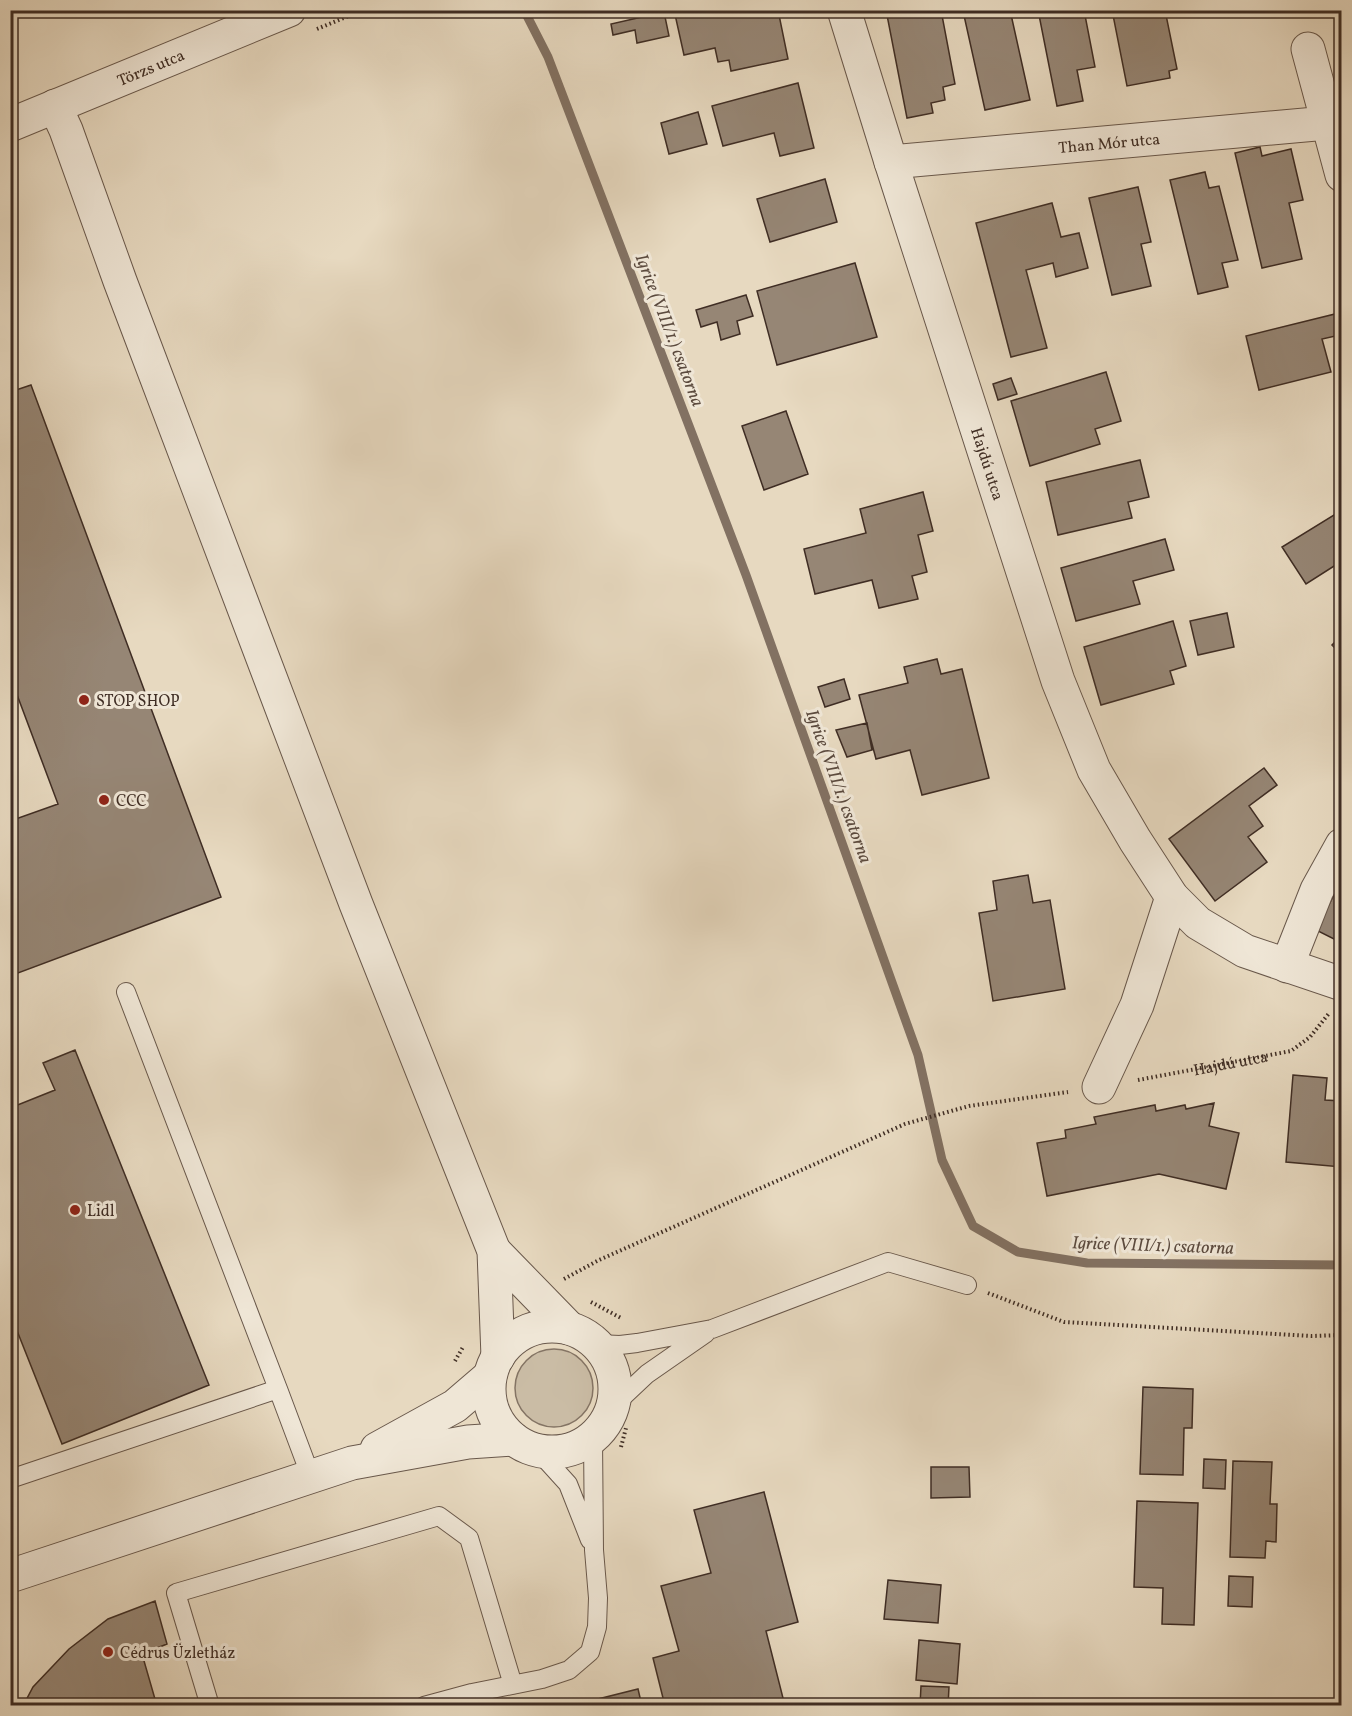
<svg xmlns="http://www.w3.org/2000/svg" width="1352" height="1716" font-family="Vollkorn,serif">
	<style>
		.green { fill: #cabca5; stroke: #847464; stroke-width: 1.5 }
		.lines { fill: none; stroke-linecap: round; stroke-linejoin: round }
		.stream { stroke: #827162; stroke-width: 9 }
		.building { fill: #968675; stroke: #3f2d24; stroke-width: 1.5 }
		.lane-casing { stroke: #69584b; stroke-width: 20 }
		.street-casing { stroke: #69584b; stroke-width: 35 }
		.path { stroke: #3f2d24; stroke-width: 4; stroke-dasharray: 1.5 3; stroke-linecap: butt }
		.lane { stroke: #efe6d6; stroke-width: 18 }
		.street { stroke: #efe6d6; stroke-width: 33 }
		.poi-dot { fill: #8f2418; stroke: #efe6d6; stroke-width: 2 }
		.labels { text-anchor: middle; stroke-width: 6; stroke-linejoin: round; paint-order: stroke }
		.street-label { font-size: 16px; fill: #3f2d24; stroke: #efe6d6 }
		.poi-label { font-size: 16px; fill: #3f2d24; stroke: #efe6d6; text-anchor: start }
		.water-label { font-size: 18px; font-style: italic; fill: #5b4a3e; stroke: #efe6d6 }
	</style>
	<rect width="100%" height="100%" fill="#e7d9c0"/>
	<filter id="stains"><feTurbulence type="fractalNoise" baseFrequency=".00333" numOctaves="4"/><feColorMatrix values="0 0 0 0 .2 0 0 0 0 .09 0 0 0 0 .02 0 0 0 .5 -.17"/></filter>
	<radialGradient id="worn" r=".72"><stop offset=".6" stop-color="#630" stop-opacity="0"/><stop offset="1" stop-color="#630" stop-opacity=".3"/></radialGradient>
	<!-- green -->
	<path class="green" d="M515 1388a39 39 0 1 1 78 0a39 39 0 1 1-78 0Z"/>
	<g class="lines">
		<!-- stream -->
		<path class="stream" d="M524,10L548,57L746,575L918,1055L942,1160L973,1226L1018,1252L1087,1263L1342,1265"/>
	</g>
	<!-- building -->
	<path class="building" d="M674,10H778L788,59L731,71L729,60L718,62L715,48L684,55Z
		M886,10H941L955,84L943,87L945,100L931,103L933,113L907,118Z
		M1010,10L1030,100L985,110L963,11Z
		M1038,10H1084L1095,67L1077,70L1083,101L1057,106Z
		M1112,10H1165L1177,69L1169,71L1170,78L1127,86Z
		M664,12L669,36L637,43L635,30L613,35L611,24Z
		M798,83L814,148L780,156L774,133L723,146L712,106Z
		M698,112L707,144L669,154L661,123Z
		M1260,147L1262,156L1291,149L1303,200L1289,203L1302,259L1262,268L1235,153Z
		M1205,172L1209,188L1219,186L1238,260L1222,263L1228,287L1198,294L1170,180Z
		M825,179L837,222L770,242L757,199Z
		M1138,187L1151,242L1141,244L1151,286L1112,295L1089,198Z
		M1052,203L1061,237L1079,233L1088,268L1056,277L1053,263L1026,270L1047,348L1011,357L976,223Z
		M855,263L877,337L777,365L757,291Z
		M746,295L753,316L737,321L740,334L721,340L717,322L701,327L696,310Z
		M1335,314L1340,335L1322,339L1331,372L1259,390L1246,336Z
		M1106,372L1121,421L1095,429L1100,444L1030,466L1011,401Z
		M1011,378L1017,394L998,400L993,384Z
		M31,385L221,897L10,976V821L58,804L10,676V392Z
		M786,411L808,474L764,490L742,426Z
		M1140,460L1149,497L1128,502L1132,518L1058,535L1046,482Z
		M923,492L933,531L918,535L927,572L912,576L918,599L879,608L872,580L815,594L804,549L866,533L860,509Z
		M1342,510V561L1306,584L1282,547Z
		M1165,539L1174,570L1133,581L1140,604L1076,621L1061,568Z
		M1227,613L1234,647L1198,655L1190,621Z
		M1173,621L1186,666L1170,671L1174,684L1101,705L1084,647Z
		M1342,635V655L1332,645Z
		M937,659L941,674L962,669L989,778L922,795L910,750L876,759L859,695L908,683L904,667Z
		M844,679L850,699L825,707L818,687Z
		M867,723L872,750L847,757L836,730Z
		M1264,768L1277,785L1249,806L1263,826L1248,837L1267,862L1215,901L1169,839Z
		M1028,875L1033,903L1050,900L1065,989L993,1001L979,913L997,910L993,881Z
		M1342,879V943L1316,930Z
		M75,1050L209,1385L62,1444L10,1313V1108L55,1090L43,1063Z
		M1293,1075L1327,1078L1325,1100L1342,1101V1167L1286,1162Z
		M1214,1103L1209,1126L1239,1133L1226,1189L1159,1174L1047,1196L1037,1143L1066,1138L1065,1130L1096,1124L1094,1117L1155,1105L1156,1111L1185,1105L1186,1109Z
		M1143,1387L1193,1389L1192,1428H1184L1183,1475L1140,1474Z
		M1204,1459L1226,1460L1225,1489L1203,1488Z
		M1233,1461L1272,1462L1270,1504H1277L1276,1542L1266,1541L1265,1558L1230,1557Z
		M931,1467H969L970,1497L931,1498Z
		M764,1492L798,1622L766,1631L785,1706H665L653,1658L679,1651L661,1586L711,1573L694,1510Z
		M1137,1501L1198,1503L1194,1625L1162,1624L1163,1588L1134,1587Z
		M1229,1576L1253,1577L1252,1607L1228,1606Z
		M888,1580L941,1585L938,1623L884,1619Z
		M155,1601L167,1644L142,1654L157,1706H23L33,1687L69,1649L108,1619Z
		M919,1640L960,1644L957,1684L916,1680Z
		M921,1686L949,1687L948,1706H920Z
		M638,1689L642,1706H570Z"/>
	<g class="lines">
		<defs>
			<path id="lane" d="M126,992L278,1389
				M597,1344L620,1345L637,1343L712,1329L888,1262L967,1285
				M613,1406L647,1374L706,1333
				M539,1452L568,1484L590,1540
				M10,1479L278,1389L311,1477
				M210,1706L176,1593L439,1516L469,1538L513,1685
				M424,1706L472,1693L542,1679L569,1670L590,1652L597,1627L598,1598L594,1550L593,1438"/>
			<g id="street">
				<path id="s2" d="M844,10L891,162L1058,681L1094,770L1135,840L1172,897L1198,923L1245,951L1342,984"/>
				<path d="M1308,49L1342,175"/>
				<path d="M55,106L66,130L120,281L356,904L494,1251L498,1357"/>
				<path id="s3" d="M10,125L289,10"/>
				<path id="s4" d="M891,162L1327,123"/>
				<path d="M1287,966L1317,890L1342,845"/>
				<path d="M1099,1087L1137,1005L1172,897"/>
				<path d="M494,1251L569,1328"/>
				<circle cx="552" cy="1389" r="63"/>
				<path d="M377,1449L455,1406L490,1376"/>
				<path d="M10,1576L352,1463L468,1442L513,1439"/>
			</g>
		</defs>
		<!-- lane casing -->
		<use href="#lane" class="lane-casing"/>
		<!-- street casing -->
		<use href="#street" class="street-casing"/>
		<!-- path -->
		<g class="path">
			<path d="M317,29L363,10"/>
			<path id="s1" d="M1138,1080L1291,1051L1310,1037L1330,1012"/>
			<path d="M564,1279L599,1260L905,1124L969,1106L1068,1092"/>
			<path d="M988,1293L1064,1322L1312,1336L1342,1335"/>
			<path d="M591,1302L621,1318"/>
			<path d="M455,1361L463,1347"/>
			<path d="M621,1447L626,1428"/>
		</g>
		<!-- lane -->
		<use href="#lane" class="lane"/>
		<!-- street -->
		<use href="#street" class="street"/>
	</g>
	<!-- markers -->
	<g class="poi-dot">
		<circle cx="84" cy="700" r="6"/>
		<circle cx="104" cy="800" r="6"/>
		<circle cx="75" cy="1210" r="6"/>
		<circle cx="108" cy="1652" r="6"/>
	</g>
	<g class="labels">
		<!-- street labels -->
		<g class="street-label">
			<text dy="6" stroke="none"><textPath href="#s3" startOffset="152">Törzs utca</textPath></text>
			<text dy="6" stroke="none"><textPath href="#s4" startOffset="219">Than Mór utca</textPath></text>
			<text dy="6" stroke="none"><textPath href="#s2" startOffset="476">Hajdú utca</textPath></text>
			<text dy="6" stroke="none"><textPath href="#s1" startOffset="94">Hajdú utca</textPath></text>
		</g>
		<!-- poi labels -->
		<g class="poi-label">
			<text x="96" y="706">STOP SHOP</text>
			<text x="116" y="806">CCC</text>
			<text x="87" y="1216">Lidl</text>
			<text x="120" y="1658">Cédrus Üzletház</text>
		</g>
		<!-- water labels -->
		<g class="water-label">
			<text transform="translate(670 330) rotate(69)" y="6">Igrice (VIII/1.) csatorna</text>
			<text transform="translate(839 786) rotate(70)" y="6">Igrice (VIII/1.) csatorna</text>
			<text transform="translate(1153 1245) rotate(2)" y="6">Igrice (VIII/1.) csatorna</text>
		</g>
	</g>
	<!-- margin -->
	<rect width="1352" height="1716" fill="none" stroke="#e7d9c0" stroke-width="36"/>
	<rect x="12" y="12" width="1328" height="1692" fill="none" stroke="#3f2d24" stroke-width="3"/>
	<rect x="18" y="18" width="1316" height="1680" fill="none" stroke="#3f2d24" stroke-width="1.5"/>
	<rect width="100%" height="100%" filter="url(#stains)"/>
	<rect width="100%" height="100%" fill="url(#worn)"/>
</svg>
